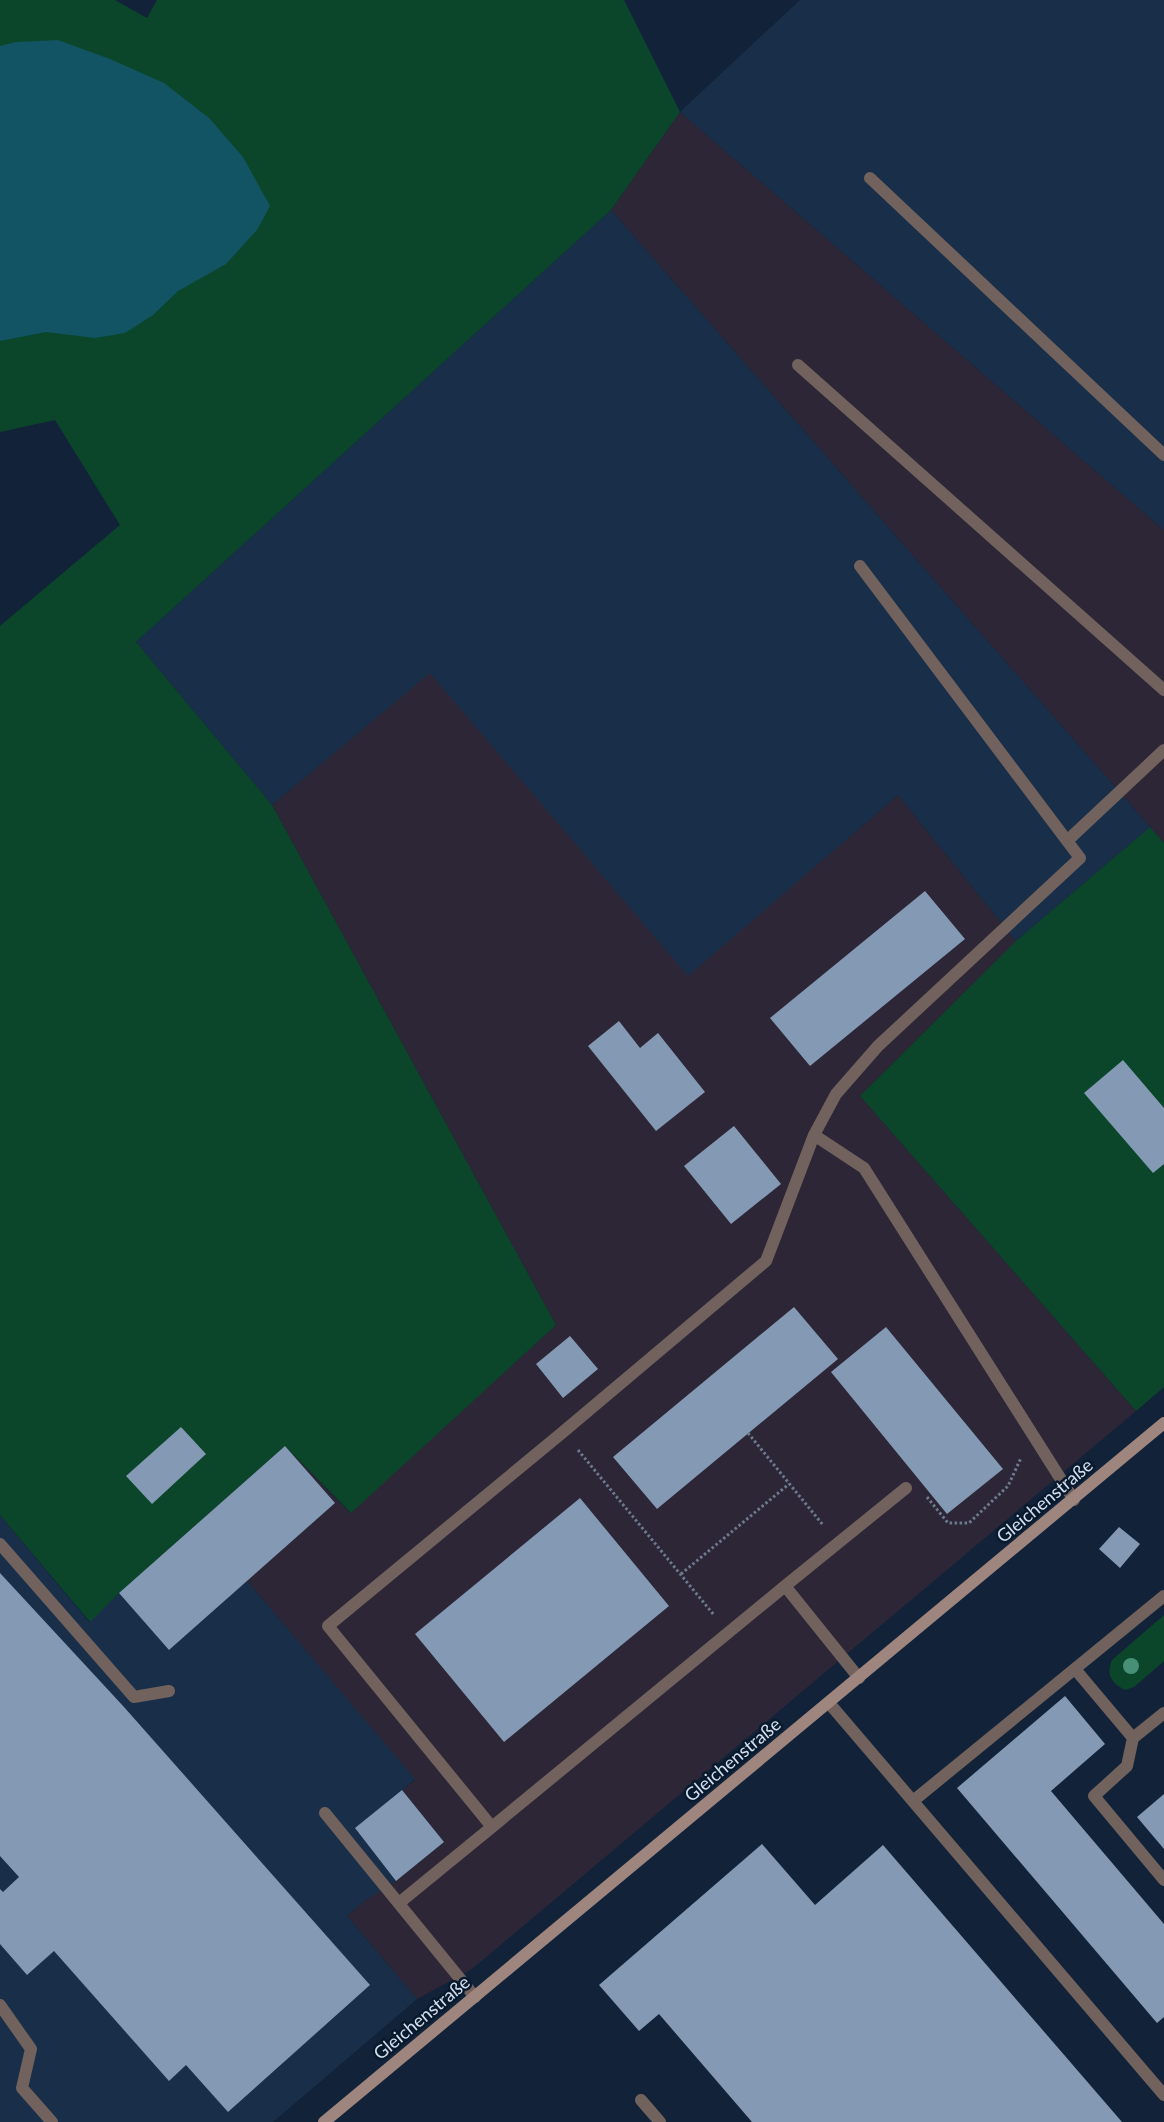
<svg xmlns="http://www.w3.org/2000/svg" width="1164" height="2122" font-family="Lato,sans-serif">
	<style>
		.commercial { fill: #2d2636 }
		.built { fill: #192f49 }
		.green { fill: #0b462b }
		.water { fill: #125463 }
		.building { fill: #8499b4 }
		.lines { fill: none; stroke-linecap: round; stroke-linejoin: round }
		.path { stroke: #6c7a8d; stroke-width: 3; stroke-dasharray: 2.5 2.5; stroke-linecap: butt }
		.lane { stroke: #71625d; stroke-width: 12 }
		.secondary { stroke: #9e867e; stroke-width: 12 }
		.tree { fill: #479077 }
		.labels { text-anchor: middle; stroke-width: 5; stroke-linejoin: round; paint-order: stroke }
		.street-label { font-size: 18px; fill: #d5e0ef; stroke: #091a2e }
	</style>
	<rect width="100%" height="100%" fill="#122339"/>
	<!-- commercial -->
	<path class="commercial" d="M680,112L1164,530V843L611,210Z
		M430,672L688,975L898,795L1016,941L860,1096L1136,1411L472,1969L417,1999L347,1916L367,1899L402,1790L415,1780L247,1581L169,1650L119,1593L285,1446L350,1513L556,1325L272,805Z"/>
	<!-- built -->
	<path class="built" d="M800,0H1164V530L680,112Z
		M611,210L1150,827L1016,941L898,795L688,976L430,673L272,805L136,642Z
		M0,1515L89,1622L119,1593L169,1650L247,1581L415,1779L402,1790L444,1842L396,1881L367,1899L347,1916L417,1999L273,2122H0Z"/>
	<!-- green -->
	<path class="green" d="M0,0H115L147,18L157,0H624L680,112L611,210L136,642L272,805L556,1325L351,1513L285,1446L119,1593L90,1622L0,1515V626L120,525L55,420L0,432Z
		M1150,827L1164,843V1387L1136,1411L860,1096L1016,941Z
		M1164,1615V1661L1134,1687L1125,1690C1111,1683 1106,1675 1112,1660Z"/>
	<!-- water -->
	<path class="water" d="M58,40L110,59L164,83L209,118L243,157L270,206L257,230L226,264L178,291L153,315L125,333L95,338L46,332L0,341V46L16,42Z"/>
	<!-- building -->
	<path class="building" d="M925,891L965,939L810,1066L770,1018Z
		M619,1021L640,1048L658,1033L705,1092L656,1131L588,1046Z
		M1123,1060L1164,1108V1164L1153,1173L1084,1093Z
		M734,1126L781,1184L731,1224L684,1166Z
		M794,1307L838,1359L657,1509L613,1457Z
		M886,1327L1003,1469L947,1514L831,1372Z
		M570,1336L598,1369L563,1398L536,1364Z
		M181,1427L206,1454L152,1504L126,1476Z
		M285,1446L335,1503L169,1650L119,1593Z
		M580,1498L669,1606L504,1742L415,1634Z
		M1119,1527L1140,1544L1120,1568L1099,1549Z
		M0,1573L124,1707L370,1985L228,2112L186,2065L169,2081L54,1951L27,1975L0,1944V1889L3,1892L19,1877L0,1856Z
		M1065,1696L1105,1744L1051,1791L1164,1924V2017L1157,2023L957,1788Z
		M402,1790L444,1842L396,1881L355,1828Z
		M1164,1794V1849L1137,1817Z
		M762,1844L815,1905L883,1845L1122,2122H752L659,2014L639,2031L599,1985Z"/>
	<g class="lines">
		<!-- path -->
		<path class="path" d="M748,1433L823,1525
			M578,1450L714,1615
			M927,1497L948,1523H969L1008,1486L1021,1458
			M681,1574L789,1484"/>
		<!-- lane -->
		<path class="lane" d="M870,178L1164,455
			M798,365L1164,690
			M860,566L1080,858L878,1046L836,1094L814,1135L864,1168L1074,1500
			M1067,841L1164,750
			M0,1544L134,1697L169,1691
			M785,1586L492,1827L328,1626L563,1432L766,1261L814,1135
			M1075,1669L1133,1738L1164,1713
			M859,1678L785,1586L906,1488
			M829,1703L1164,2095
			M1133,1738L1127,1766L1094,1796L1164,1880
			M913,1801L1164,1596
			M325,1813L475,1997
			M399,1903L492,1827
			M0,2005L31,2049L22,2088L52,2122
			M641,2100L660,2122"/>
		<!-- secondary -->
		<path class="secondary" d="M324,2122L1164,1423"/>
	</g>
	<!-- trees -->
	<circle class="tree" cx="1131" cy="1666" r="8"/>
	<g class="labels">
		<!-- street labels -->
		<g class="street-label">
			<text transform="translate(1045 1501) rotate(-40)" y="6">Gleichenstraße</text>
			<text transform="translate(733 1760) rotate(-40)" y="6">Gleichenstraße</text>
			<text transform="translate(422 2018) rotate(-40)" y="6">Gleichenstraße</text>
		</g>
	</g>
</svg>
